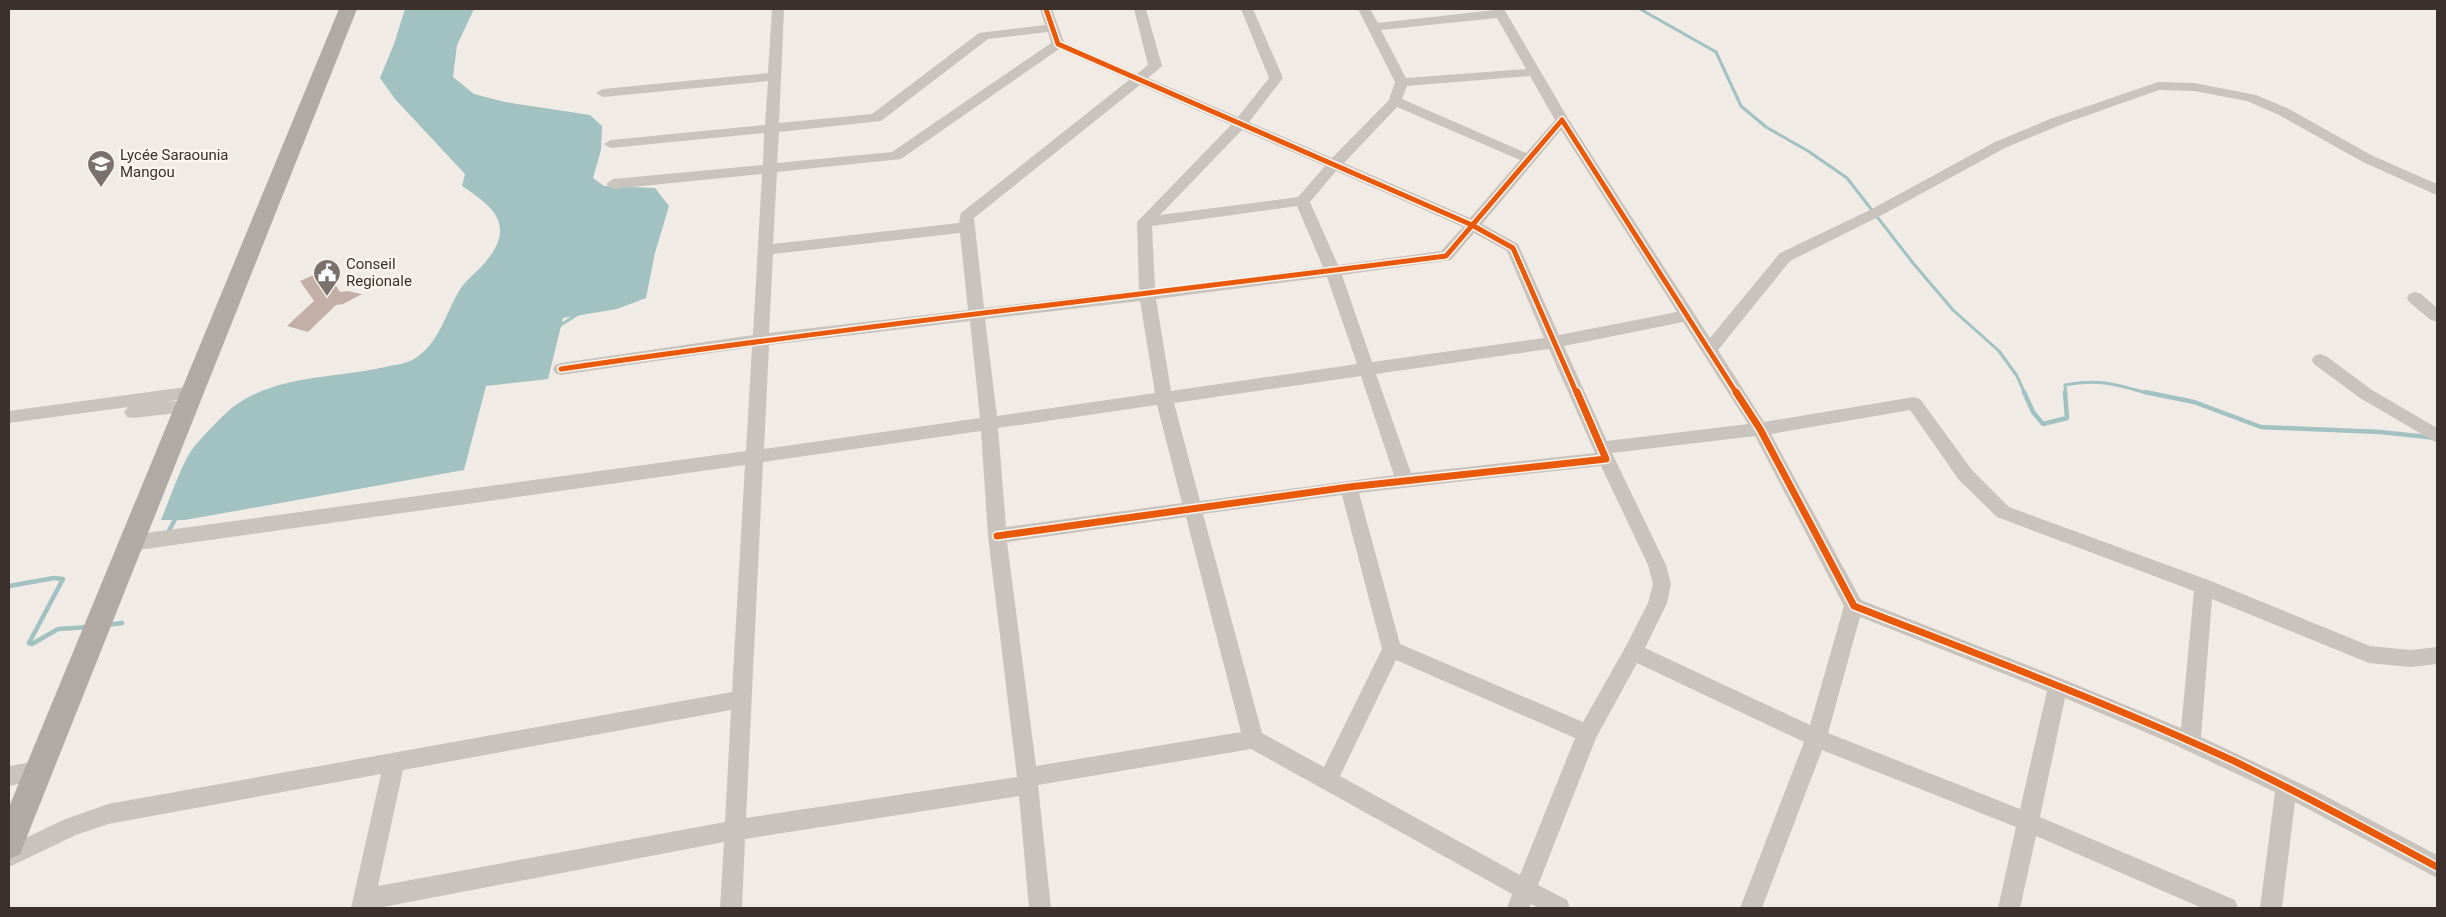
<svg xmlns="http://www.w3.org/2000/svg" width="2446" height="917" font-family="Roboto,sans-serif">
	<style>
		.water { fill: #a1c2c1 }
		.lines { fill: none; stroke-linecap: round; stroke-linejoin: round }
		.stream-far1 { stroke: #a1c2c1; stroke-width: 3 }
		.stream { stroke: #a1c2c1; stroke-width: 4.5 }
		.building { fill: #c3afa7 }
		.minor { fill: #c9c3be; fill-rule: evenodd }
		.highway { fill: #afaaa4; fill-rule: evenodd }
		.cycleway-far1-casing { stroke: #fbf5ee; stroke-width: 8 }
		.cycleway-casing { stroke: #fbf5ee; stroke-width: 10 }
		.cycleway-far1 { stroke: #e8590c; stroke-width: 5 }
		.cycleway { stroke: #e8590c; stroke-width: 7 }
		.labels { text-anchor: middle; stroke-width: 5; stroke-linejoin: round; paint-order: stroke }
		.poi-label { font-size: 15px; fill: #3b302b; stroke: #fbf5ee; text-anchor: start }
	</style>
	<rect width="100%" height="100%" fill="#f0ebe5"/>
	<!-- water -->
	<path class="water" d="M405,9H474L457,45L453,77L474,94L505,102L590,115L602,126L601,150L593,178L604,186L655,188L669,206L655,253L646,298L617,309L563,318L548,379L486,386L464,470L185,520H161C169,501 181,466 191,451C198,441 223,415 233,407C278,374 333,379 385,367C393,365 406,364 414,359C438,345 446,313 459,291C466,279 479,271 487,260C516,224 492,206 462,186L465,174L395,99L380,78L394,44Z"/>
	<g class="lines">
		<!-- stream-far1 -->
		<path class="stream-far1" d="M1640,9L1716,52L1741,106L1766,127L1808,151L1847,178L1913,263L1953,310L1999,351L2017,376L2025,394
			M559,326L578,314
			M2066,394L2065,385C2098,378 2118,385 2150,394"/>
		<!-- stream -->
		<path class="stream" d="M2024,392L2033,412L2043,424L2067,418L2065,392
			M2145,392L2194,402L2261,427L2380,432L2437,438
			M167,534L177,516
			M9,586L54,578L63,579L29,643L32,644L58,629L88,627
			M107,625L122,623"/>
	</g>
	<!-- building -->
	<path class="building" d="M326,270L340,292L347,291L362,294L343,304L336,305L308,332L287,326L314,301L300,281Z"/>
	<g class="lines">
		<!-- minor -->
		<path class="minor" d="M772,9H784L779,123L872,114L979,33L1045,25L1040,9H1052L1064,42L1137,74L1148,65L1134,9H1146L1162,66L1148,78L1238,117L1269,78L1241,9H1253L1283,78L1249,122L1332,158L1389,100L1395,82L1358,9H1370L1378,23L1504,9L1569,120L1710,338L1780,253L1870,210L1995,142L2050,119L2158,82L2194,83L2256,95L2289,109L2373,156L2437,184V195L2432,193L2363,162L2279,115L2247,101L2194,91L2159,90L2060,125L2005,148L1880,216L1790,261L1718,350L1764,422L1914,397L1920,399L1972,470L2009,507L2211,581L2370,646L2411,650L2437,647V664L2411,667L2369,663L2212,599L2201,737L2314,790L2437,855V878L2295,802L2282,908H2260L2275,792L2173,744L2065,698L2040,817L2235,900L2238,908H2202L2036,836L2020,908H1998L2016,827L1822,750L1762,908H1740L1804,742L1637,663L1596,738L1538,885L1567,900L1570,908H1538L1531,904L1529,908H1507L1512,894L1251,749L1038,785L1051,908H1029L1019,796L745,839L742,908H720L724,842L378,908H351L381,774L108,824L76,835L9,867V846L63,820L108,804L732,692L745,465L131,551L124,548L122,543L124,538L131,535L746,451L752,347L561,375L555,373L553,369L555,365L561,363L753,335L762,174L613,189L606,184L613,179L763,165L764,133L611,148L604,144L611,140L765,125L768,81L603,97L596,93L603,89L768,73ZM1497,18L1526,69L1406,78L1381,30ZM1048,32L1051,43L892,152L777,163L779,132L881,121L988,39ZM1059,49L1129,80L961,213L959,223L773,244L777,172L901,159ZM1530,76L1555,120L1526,153L1402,99L1407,86ZM1140,85L1231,125L1137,222L1139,290L984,308L974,218ZM1397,107L1520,160L1470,218L1344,163ZM1242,130L1325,166L1298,197L1160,215ZM1561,130L1677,312L1559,335L1518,244L1482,224ZM1336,171L1463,227L1441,251L1338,265L1310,202ZM1297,206L1323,267L1155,289L1152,226ZM960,233L968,310L769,333L773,254ZM1474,233L1507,251L1544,338L1372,362L1342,275L1451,260ZM1327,277L1357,364L1171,391L1156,299ZM1140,301L1155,393L997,416L985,319ZM970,321L980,418L764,449L769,345ZM1683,322L1748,424L1607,441L1564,346ZM1549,349L1595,453L1411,473L1376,374ZM1361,376L1394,475L1200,501L1174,403ZM1157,405L1182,503L1006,527L998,428ZM1910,410L1959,480L1997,517L2194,591L2181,728L2065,680L1861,600L1771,434ZM981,431L988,536L1017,777L746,818L763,462ZM1755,436L1844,606L1810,725L1645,648L1667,603L1671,584L1666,565L1612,453ZM1601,466L1648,565L1653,584L1648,603L1626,646L1583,722L1400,644L1359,493ZM1342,495L1382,649L1324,767L1262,733L1203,514ZM1186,517L1241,732L1036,766L1007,542ZM1860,617L2047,691L2020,809L1828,733ZM1396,660L1575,738L1520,875L1340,776ZM731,710L725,822L378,886L403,770Z
			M2415,292L2421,294L2437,308V322L2431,320L2409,302L2407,298L2409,294Z
			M2320,354L2326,356L2372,390L2437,428V443L2360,398L2314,364L2312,360L2314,356Z
			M193,386L199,388L201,392L199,396L166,402L187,400L193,401L195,406L193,411L187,412L133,418L127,417L124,412L128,407L9,423V411Z
			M39,761L46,764L49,771L46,778L9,786V766Z"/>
		<!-- highway -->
		<path class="highway" d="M339,9H357L24,844L20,854L9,859V807Z"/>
		<defs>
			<path id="cycleway-far1" d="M1046,9L1058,44L1472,225L1513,248L1577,394
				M561,369C855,326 1151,294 1446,256L1562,120L1737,394"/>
			<path id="cycleway" d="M1736,392L1760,429L1854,606C1982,656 2111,704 2236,762C2304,795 2370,831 2437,867
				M997,536L1349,487L1606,459L1577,392"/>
		</defs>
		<!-- cycleway-far1 casing -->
		<use href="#cycleway-far1" class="cycleway-far1-casing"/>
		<!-- cycleway casing -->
		<use href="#cycleway" class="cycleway-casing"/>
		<!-- cycleway-far1 -->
		<use href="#cycleway-far1" class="cycleway-far1"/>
		<!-- cycleway -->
		<use href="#cycleway" class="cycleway"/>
	</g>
	<!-- icons -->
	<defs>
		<symbol id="university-pin" viewBox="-11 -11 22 30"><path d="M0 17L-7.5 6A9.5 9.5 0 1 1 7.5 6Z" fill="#7a716c" stroke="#fbf5ee"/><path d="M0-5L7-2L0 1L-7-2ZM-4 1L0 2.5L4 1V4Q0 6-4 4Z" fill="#fff"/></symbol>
		<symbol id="civic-pin" viewBox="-11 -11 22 30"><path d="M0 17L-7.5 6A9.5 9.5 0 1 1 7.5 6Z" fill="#7a716c" stroke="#fbf5ee"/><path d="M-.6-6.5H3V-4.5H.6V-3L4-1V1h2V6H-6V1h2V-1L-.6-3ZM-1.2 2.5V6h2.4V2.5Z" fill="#fff"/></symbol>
	</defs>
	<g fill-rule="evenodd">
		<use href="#university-pin" x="85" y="148" width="32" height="43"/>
		<use href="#civic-pin" x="311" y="257" width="32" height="43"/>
	</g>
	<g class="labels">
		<!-- poi labels -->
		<g class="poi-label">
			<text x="120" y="160">Lycée Saraounia<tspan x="120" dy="17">Mangou</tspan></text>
			<text x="346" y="269">Conseil<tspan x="346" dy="17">Regionale</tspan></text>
		</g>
	</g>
	<!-- border -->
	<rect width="2446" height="917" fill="none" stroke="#3b302b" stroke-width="20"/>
</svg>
